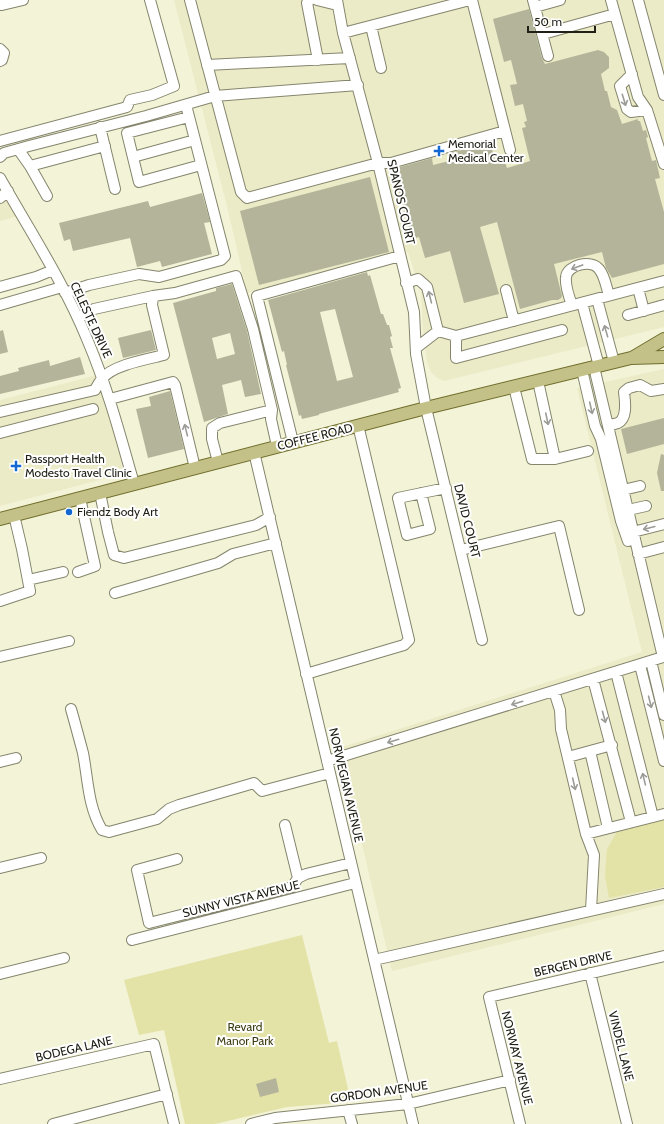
<svg xmlns="http://www.w3.org/2000/svg" width="664" height="1124" font-family="Cabin,sans-serif">
	<style>
		.built { fill: #ebebc8 }
		.green { fill: #e3e2a7 }
		.building { fill: #b4b49a; fill-rule: evenodd }
		.lines { fill: none; stroke-linecap: round; stroke-linejoin: round }
		.minor-casing { stroke: #85856d; stroke-width: 12 }
		.major-casing { stroke: #706e2c; stroke-width: 14 }
		.minor { stroke: #fff; stroke-width: 10 }
		.major { stroke: #c3c188; stroke-width: 12 }
		.oneway { stroke: #9b9b97 }
		.poi-dot { fill: #1368d1; stroke: #fff; stroke-width: 1.5 }
		.labels { text-anchor: middle; stroke-width: 4; stroke-linejoin: round; paint-order: stroke }
		.poi-label { font-size: 12px; fill: #202017; stroke: #fff; text-anchor: start }
		.street-label { font-size: 12px; fill: #202017; stroke: #fff }
		.park-label { font-size: 12px; fill: #3e3d13; stroke: #fff }
	</style>
	<rect width="100%" height="100%" fill="#f3f3d8"/>
	<!-- built -->
	<path class="built" d="M174,0H664V327L444,381L437,378L431,372L427,362L423,331L421,292L408,252L247,293L227,206Z
		M0,185L18,216L0,221Z
		M664,369V904L392,971L339,748L642,652L577,388Z
		M97,375L123,463L121,472L119,475L0,506V400Z"/>
	<!-- green -->
	<path class="green" d="M664,818V887L609,898L605,876L607,849L618,830Z
		M302,935L329,1043L337,1041L351,1102L287,1107L215,1124H185L164,1030L139,1035L124,980Z"/>
	<!-- building -->
	<path class="building" d="M529,9L542,58L545,64L598,50L604,52L609,57V68L601,74L605,91H607L611,107L617,110L622,124L638,119V121H640L643,131L646,130L648,137L646,138L652,161L656,160L660,178L655,179L664,212V264L612,278L606,268L602,252L554,264L562,296L561,298L558,300H552L520,309L497,222L480,227L499,294L464,303L450,251L425,258L419,237L412,239L393,169L432,158L433,165L453,160L451,153L490,142L496,164L505,162L507,168L530,161L522,128L526,127L524,122L527,121L523,104L515,106L510,85L517,84L511,60L504,62L493,19Z
		M370,177L389,252L259,285L240,211Z
		M202,193L210,222L204,223L212,254L162,267L160,261L137,267L130,238L73,251L70,239L64,241L59,223L148,201L150,207Z
		M367,272L368,276L370,275L381,314H383L387,325H389L392,336L390,337L393,348H390L401,388L398,389L399,392L319,414V415L302,419L301,415L299,416L286,365H287L284,351L282,352L268,300ZM335,309L353,377L337,381L320,312Z
		M232,284L247,331L261,394L245,397L241,380L222,385L228,414L204,422L173,303L216,291V288ZM230,333L235,354L217,359L212,338Z
		M3,330L8,352L0,354V331Z
		M151,330L156,350L123,358L118,338Z
		M80,357L85,374L0,394V376L19,371L18,368L49,360L50,366Z
		M170,391L184,449L148,458L136,409L151,406L149,397Z
		M664,418V444L627,454L621,429Z
		M661,454L664,455V491H661L657,473Z
		M276,1078L279,1092L260,1097L256,1084Z"/>
	<g class="lines">
		<defs>
			<path id="minor" d="M0,0L2,5L23,0
				M190,0L241,192L247,198L378,163H391L505,131
				M310,0L307,3L318,60
				M317,0L337,5L333,1
				M337,0L343,33L378,163L414,312L416,354L426,408L482,640
				M472,0L510,150
				M533,0L548,56
				M611,0L638,97L647,110L664,164
				M638,0L664,95
				M535,7L560,0
				M371,26L381,68
				M343,33L470,0
				M543,34L615,14
				M0,49L4,53L2,60L0,61
				M207,65L350,58
				M632,74L620,86L627,109L631,112L647,110
				M189,117L127,133L139,182L201,165
				M100,127L115,189
				M0,141L127,107L130,100L152,95L174,86L150,0
				M18,149L30,166L47,196
				M0,157L4,153L29,146L146,116L215,96L358,85
				M133,157L195,140
				M30,166L105,146
				M0,178C30,231 64,283 87,339C107,386 120,434 134,484
				M0,198L8,191
				M406,283L418,279L427,287L438,331
				M0,287L36,277L53,270
				M638,288L644,311
				M506,290L514,321
				M65,293L89,285L139,274L159,277L221,260L225,256L186,105
				M597,299L614,362
				M582,303L599,366
				M0,305L62,287
				M572,305C569,297 565,286 566,277C567,265 591,259 599,269C605,276 606,287 609,295
				M628,315L664,305
				M78,318L94,309L153,296L175,293L236,276L253,329L272,410
				M438,331L456,336L664,281
				M456,336V358L562,330
				M416,348L438,331
				M582,370L595,426L601,439L621,521L628,541L635,539
				M538,381L555,459
				M514,387L532,459H555L588,451
				M110,399L173,382L175,385L195,468
				M0,412L95,390C97,386 99,382 102,379C112,365 148,359 164,355L152,305L153,296
				M608,425C611,425 615,424 618,423C628,418 625,401 624,392L629,388L640,385L651,391L664,389
				M0,433L93,409
				M293,442L257,296L400,256
				M254,452L413,1124
				M218,462L212,439V428L220,423L272,410L271,419L277,446
				M623,490L640,486
				M100,493L108,532L114,555L124,558L256,525L270,517
				M421,493L430,529L407,535L398,498L446,488
				M628,510L646,506
				M633,532L664,524
				M461,550L559,526L579,610
				M638,554L664,547
				M78,572L95,566L80,498
				M28,580L63,572
				M115,593L218,563L233,554L276,543
				M0,601L30,591L22,549L14,515
				M0,657L69,641
				M651,661L664,715
				M640,665L664,761
				M616,672L653,817
				M306,674L404,645L409,640L358,425
				M593,679L631,822
				M554,691L560,710L561,729L586,834L594,855L591,910
				M71,709C75,723 79,738 83,753C88,779 88,807 102,830L109,832L157,819L169,809L179,805L254,783L262,791L330,773
				M590,751L608,828
				M568,757L612,745
				M327,761L663,657L594,367
				M0,762L16,758
				M285,825L298,878
				M586,834L664,814
				M177,859L137,870L149,923L292,887L298,878L306,874L351,863
				M0,868L41,858
				M132,940L355,883
				M374,960L664,894
				M590,973L627,1124
				M0,974L64,958
				M0,1079L154,1044L174,1124
				M348,1110L352,1124
				M53,1124L167,1094
				M251,1124L275,1118L408,1104L510,1080
				M520,1124L489,997L664,956"/>
			<path id="major" d="M632,358L664,339
				M0,519L426,408L631,358L664,357"/>
		</defs>
		<!-- minor casing -->
		<use href="#minor" class="minor-casing"/>
		<!-- major casing -->
		<use href="#major" class="major-casing"/>
		<!-- minor -->
		<use href="#minor" class="minor"/>
		<!-- major -->
		<use href="#major" class="major"/>
	</g>
	<!-- one-way arrows -->
	<defs><path id="oneway-shaft" d="M-6 0H5M1.5-3L5.5 0L1.5 3" fill="none" stroke-width="1.6" stroke-linecap="round" stroke-linejoin="round"/></defs>
	<g class="oneway">
		<use href="#oneway-shaft" transform="translate(624 100) rotate(73)"/>
		<use href="#oneway-shaft" transform="translate(577 267) rotate(160)"/>
		<use href="#oneway-shaft" transform="translate(430 297) rotate(-104)"/>
		<use href="#oneway-shaft" transform="translate(606 331) rotate(-106)"/>
		<use href="#oneway-shaft" transform="translate(591 408) rotate(77)"/>
		<use href="#oneway-shaft" transform="translate(547 419) rotate(78)"/>
		<use href="#oneway-shaft" transform="translate(186 430) rotate(-104)"/>
		<use href="#oneway-shaft" transform="translate(649 528) rotate(166)"/>
		<use href="#oneway-shaft" transform="translate(650 702) rotate(76)"/>
		<use href="#oneway-shaft" transform="translate(517 703) rotate(163)"/>
		<use href="#oneway-shaft" transform="translate(604 717) rotate(75)"/>
		<use href="#oneway-shaft" transform="translate(393 741) rotate(163)"/>
		<use href="#oneway-shaft" transform="translate(644 779) rotate(-104)"/>
		<use href="#oneway-shaft" transform="translate(574 784) rotate(77)"/>
	</g>
	<!-- markers -->
	<g class="poi-dot">
		<path d="M437 145h4v4h4v4h-4v4h-4v-4h-4v-4h4z"/>
		<path d="M14 460h4v4h4v4h-4v4h-4v-4h-4v-4h4z"/>
		<circle cx="69" cy="512" r="4"/>
	</g>
	<g class="labels">
		<!-- poi labels -->
		<g class="poi-label">
			<text x="448" y="148">Memorial<tspan x="448" dy="14">Medical Center</tspan></text>
			<text x="25" y="463">Passport Health<tspan x="25" dy="14">Modesto Travel Clinic</tspan></text>
			<text x="77" y="516">Fiendz Body Art</text>
		</g>
		<!-- street labels -->
		<g class="street-label">
			<text transform="translate(401 202) rotate(77)" y="4">SPANOS COURT</text>
			<text transform="translate(91 320) rotate(65)" y="4">CELESTE DRIVE</text>
			<text transform="translate(315 437) rotate(-14)" y="4">COFFEE ROAD</text>
			<text transform="translate(467 521) rotate(76)" y="4">DAVID COURT</text>
			<text transform="translate(346 785) rotate(77)" y="4">NORWEGIAN AVENUE</text>
			<text transform="translate(241 899) rotate(-14)" y="4">SUNNY VISTA AVENUE</text>
			<text transform="translate(573 964) rotate(-13)" y="4">BERGEN DRIVE</text>
			<text transform="translate(621 1046) rotate(76)" y="4">VINDEL LANE</text>
			<text transform="translate(74 1049) rotate(-13)" y="4">BODEGA LANE</text>
			<text transform="translate(517 1058) rotate(76)" y="4">NORWAY AVENUE</text>
			<text transform="translate(379 1092) rotate(-8)" y="4">GORDON AVENUE</text>
		</g>
		<!-- park labels -->
		<g class="park-label">
			<text x="245" y="1031">Revard<tspan x="245" dy="14">Manor Park</tspan></text>
		</g>
	</g>
	<!-- scale -->
	<path d="M528 26v6h67v-6" fill="none" stroke="#202017" stroke-width="2"/>
	<text x="534" y="26" font-size="12" fill="#202017" stroke="#ffffff" stroke-width="3" paint-order="stroke">50 m</text>
</svg>
